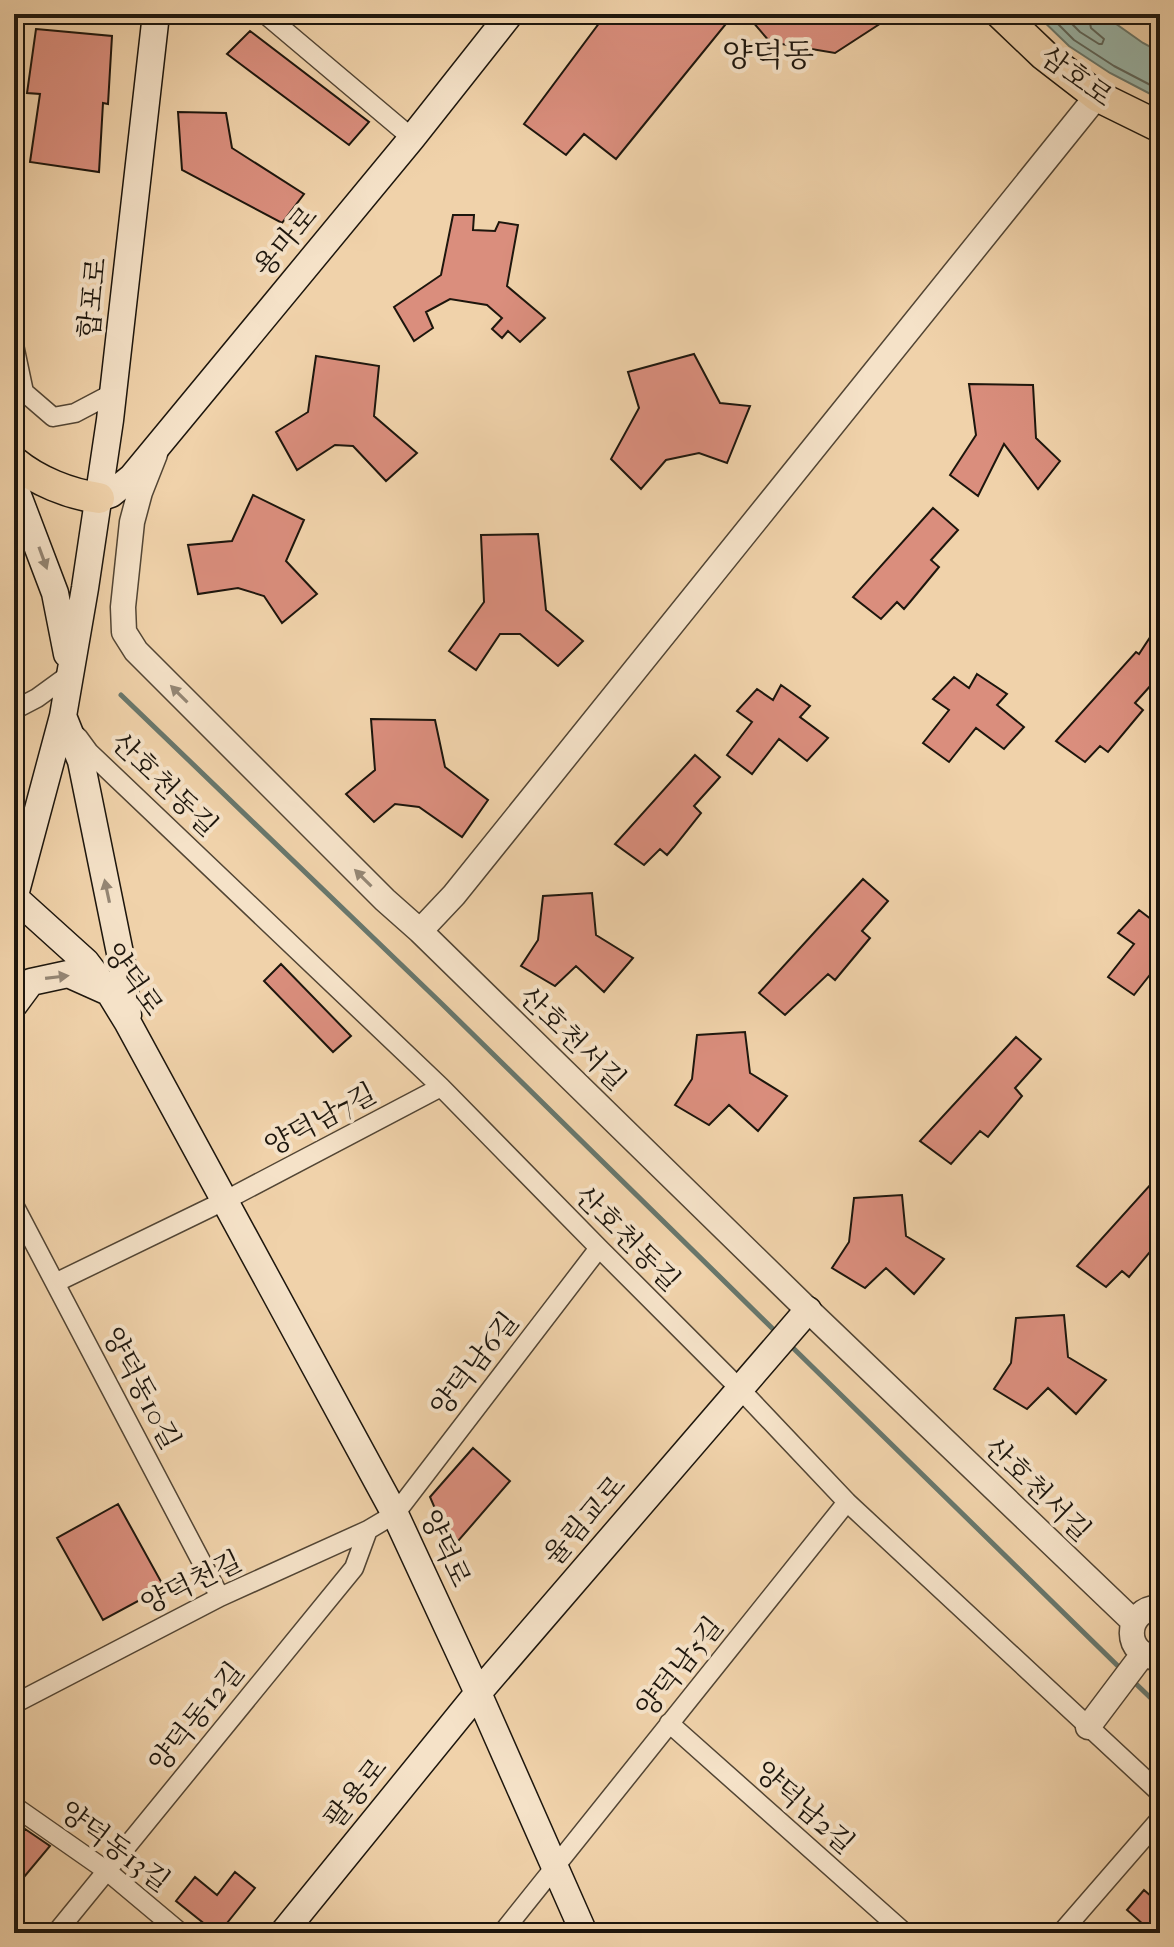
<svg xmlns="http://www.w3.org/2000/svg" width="1174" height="1947" font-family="'IM FELL French Canon','Noto Serif KR',serif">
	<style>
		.water { fill: #9ab7ab; stroke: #68776c; stroke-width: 2 }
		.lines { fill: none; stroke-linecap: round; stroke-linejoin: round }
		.shore { stroke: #5c665c; stroke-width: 2 }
		.stream { stroke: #68776c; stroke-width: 5 }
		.building { fill: #da8e7d; stroke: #1d160d; stroke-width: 2 }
		.minor-casing { stroke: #524534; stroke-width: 21 }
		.tertiary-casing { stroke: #524534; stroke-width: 27 }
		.secondary-casing { stroke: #1d160d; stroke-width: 29 }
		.primary-casing { stroke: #1d160d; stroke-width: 33 }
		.minor { stroke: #f5e2c8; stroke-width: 18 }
		.tertiary { stroke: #f5e2c8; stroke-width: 24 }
		.secondary { stroke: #f5e2c8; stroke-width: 26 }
		.primary { stroke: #f0d2aa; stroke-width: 30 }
		.oneway { fill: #948674 }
		.labels { text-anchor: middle; stroke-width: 8; stroke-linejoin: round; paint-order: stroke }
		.street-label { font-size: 28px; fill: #1d160d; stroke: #f5e2c8 }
		.quarter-label { font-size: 32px; fill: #1d160d; stroke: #f5e2c8 }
	</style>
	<rect width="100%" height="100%" fill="#f0d2aa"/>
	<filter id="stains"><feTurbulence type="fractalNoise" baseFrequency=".0025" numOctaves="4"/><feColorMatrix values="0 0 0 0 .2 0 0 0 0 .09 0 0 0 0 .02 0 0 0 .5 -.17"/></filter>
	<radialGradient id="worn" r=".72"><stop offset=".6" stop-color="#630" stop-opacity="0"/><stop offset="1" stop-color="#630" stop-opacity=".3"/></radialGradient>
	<!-- water -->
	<path class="water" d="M1036,14H1102L1143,43L1160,52V99L1110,73L1069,46Z"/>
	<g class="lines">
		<!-- shore -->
		<path class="shore" d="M1048,14L1074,40L1114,66L1160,90
			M1062,14L1080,32L1099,44H1102L1104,39L1091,28L1088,14"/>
		<!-- stream -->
		<path class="stream" d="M121,695L441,1003L776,1332
			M789,1344L1122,1670
			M1132,1680L1160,1707"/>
	</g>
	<!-- building -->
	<path class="building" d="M606,14H734L616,159L584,134L566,155L524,124Z
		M746,14H895L835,53L770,42Z
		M36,29L112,36L108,104L103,103L99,172L30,162L40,94L27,93Z
		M250,31L369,122L349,145L227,54Z
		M178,112L226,113L232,148L304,194L282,223L182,170Z
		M453,215H474L473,230L495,231L499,222L518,225L507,286L545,318L520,342L508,331L502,338L492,329L502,318L487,305L450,299L426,312L433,328L414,341L394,307L441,275Z
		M694,354L720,403L750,406L727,463L699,453L666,460L641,489L611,459L639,408L628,372Z
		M316,356L379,366L374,416L417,453L386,481L353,446L335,445L297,470L276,432L308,412Z
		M969,384L1033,385L1036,438L1060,461L1038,489L1004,444L978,496L950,475L976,435Z
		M253,495L304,520L286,561L317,594L282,623L264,596L238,588L198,594L188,545L232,541Z
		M933,508L958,530L931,560L939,567L910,602L904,609L897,602L881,619L853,597Z
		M538,534L546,610L583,641L558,666L520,634H500L476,670L449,651L484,602L481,535Z
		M1160,622V675L1135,703L1143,710L1108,752L1100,746L1085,762L1056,741L1136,652L1139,654Z
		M977,674L1007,694L997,705L1024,727L1004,749L976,728L949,762L923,743L949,710L933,699L954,677L969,688Z
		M781,685L810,706L800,717L828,738L807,761L779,739L752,774L727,755L752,722L737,711L757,689L773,700Z
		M371,719L435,720L445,767L488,800L462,837L419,807L395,804L374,822L346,794L375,770Z
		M695,755L720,777L694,806L701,813L674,847L667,855L660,849L644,865L615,844Z
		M863,879L888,901L862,931L870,938L835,980L828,974L785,1015L759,993Z
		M592,893L596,935L633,958L604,992L576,966L555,986L521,966L538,940L543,896Z
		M1139,910L1160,926V962L1134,995L1108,977L1134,944L1118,933Z
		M281,964L351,1036L333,1052L264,981Z
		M745,1032L750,1073L787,1096L758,1131L729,1105L709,1125L675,1105L692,1079L697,1035Z
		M1016,1037L1041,1059L1015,1088L1022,1096L988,1137L980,1131L951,1164L920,1141Z
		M1160,1174V1240L1129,1277L1122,1271L1106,1287L1077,1266Z
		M902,1195L906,1236L944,1259L914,1294L886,1268L865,1288L832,1268L849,1242L854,1198Z
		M1064,1315L1068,1357L1106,1380L1076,1414L1048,1388L1027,1409L994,1389L1011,1363L1016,1318Z
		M473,1448L510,1481L452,1548L430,1497Z
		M118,1504L164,1587L103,1620L57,1538Z
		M25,1829L50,1846L14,1889V1843Z
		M235,1872L255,1888L219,1933H216L176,1901L195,1877L217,1895Z
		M1144,1890L1160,1904V1933H1153L1127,1910Z"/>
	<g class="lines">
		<defs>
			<path id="minor" d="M265,14L412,138
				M14,345L24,392L53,417L75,413L113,393
				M14,710L37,698L70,674
				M78,737L89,752L441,1087L599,1248L739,1388L847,1502L1160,1793
				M14,1205L220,1597
				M55,1283L226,1200L441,1087
				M14,1704L220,1597L368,1530L395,1514L599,1248
				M669,1723L905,1933
				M14,1806L107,1871L181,1933
				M56,1933L354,1568L368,1530
				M502,1933L847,1502
				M1061,1933L1160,1819"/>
			<path id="tertiary" d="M155,454L140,492L132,522L123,607L124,632L136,651L385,900L420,931L808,1310L1134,1622
				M420,931L454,895L1097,96
				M1160,1607C1122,1609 1123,1658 1160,1658
				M1088,1727L1143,1654"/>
			<path id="secondary" d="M14,485L55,593L67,654
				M99,498L111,494L132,477L412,138L510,14
				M63,716L81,761L122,963L128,1015
				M14,897L86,962L109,992L128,1023L395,1514L478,1693L584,1933
				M14,899L63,716L85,588L110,420L156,14
				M14,1005L31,982L68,974L106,991
				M283,1933L478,1693L808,1310"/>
			<path id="primary" d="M1001,14L1044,55L1097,96L1160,127
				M14,462C37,481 69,494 99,498"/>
		</defs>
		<!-- minor casing -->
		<use href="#minor" class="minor-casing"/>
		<!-- tertiary casing -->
		<use href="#tertiary" class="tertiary-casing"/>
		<!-- secondary casing -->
		<use href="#secondary" class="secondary-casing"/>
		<!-- primary casing -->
		<use href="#primary" class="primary-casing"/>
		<!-- minor -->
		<use href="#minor" class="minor"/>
		<!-- tertiary -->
		<use href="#tertiary" class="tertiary"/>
		<!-- secondary -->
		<use href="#secondary" class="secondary"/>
		<!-- primary -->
		<use href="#primary" class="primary"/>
	</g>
	<!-- one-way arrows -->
	<defs><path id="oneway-solid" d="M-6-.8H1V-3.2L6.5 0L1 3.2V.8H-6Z" transform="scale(2)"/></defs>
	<g class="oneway">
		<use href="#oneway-solid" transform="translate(43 558) rotate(70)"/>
		<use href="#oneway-solid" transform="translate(179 694) rotate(-135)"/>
		<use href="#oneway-solid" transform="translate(363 878) rotate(-135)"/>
		<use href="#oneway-solid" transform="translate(107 891) rotate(-102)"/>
		<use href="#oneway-solid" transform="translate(57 977) rotate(-7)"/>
	</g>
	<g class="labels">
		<!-- street labels -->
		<g class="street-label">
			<text transform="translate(1077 76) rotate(36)" y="10">삼호로</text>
			<text transform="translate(285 241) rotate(-50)" y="10">용마로</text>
			<text transform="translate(92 298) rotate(-84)" y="10">합포로</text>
			<text transform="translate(165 784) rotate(44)" y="10">산호천동길</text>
			<text transform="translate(134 979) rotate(55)" y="10">양덕로</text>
			<text transform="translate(573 1038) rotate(44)" y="10">산호천서길</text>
			<text transform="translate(320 1119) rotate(-28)" y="10">양덕남7길</text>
			<text transform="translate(628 1238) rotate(45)" y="10">산호천동길</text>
			<text transform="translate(474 1364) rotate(-52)" y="10">양덕남6길</text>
			<text transform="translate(142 1388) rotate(62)" y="10">양덕동10길</text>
			<text transform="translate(1038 1489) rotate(44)" y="10">산호천서길</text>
			<text transform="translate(584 1520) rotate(-49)" y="10">율림교로</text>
			<text transform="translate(446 1548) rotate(65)" y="10">양덕로</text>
			<text transform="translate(191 1582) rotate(-26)" y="10">양덕천길</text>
			<text transform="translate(679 1667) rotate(-51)" y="10">양덕남5길</text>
			<text transform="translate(196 1717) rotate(-51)" y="10">양덕동12길</text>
			<text transform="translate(355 1793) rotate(-51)" y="10">팔용로</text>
			<text transform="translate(805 1807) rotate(42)" y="10">양덕남2길</text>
			<text transform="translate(115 1846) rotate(37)" y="10">양덕동13길</text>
		</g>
		<!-- quarter labels -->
		<g class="quarter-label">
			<text x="768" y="66">양덕동</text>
		</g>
	</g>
	<!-- margin -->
	<rect width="1174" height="1947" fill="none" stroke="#f0d2aa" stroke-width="48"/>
	<rect x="16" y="16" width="1142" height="1915" fill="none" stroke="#1d160d" stroke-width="4"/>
	<rect x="24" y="24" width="1126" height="1899" fill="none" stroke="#1d160d" stroke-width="2"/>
	<rect width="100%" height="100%" filter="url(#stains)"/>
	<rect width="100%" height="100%" fill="url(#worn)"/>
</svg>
